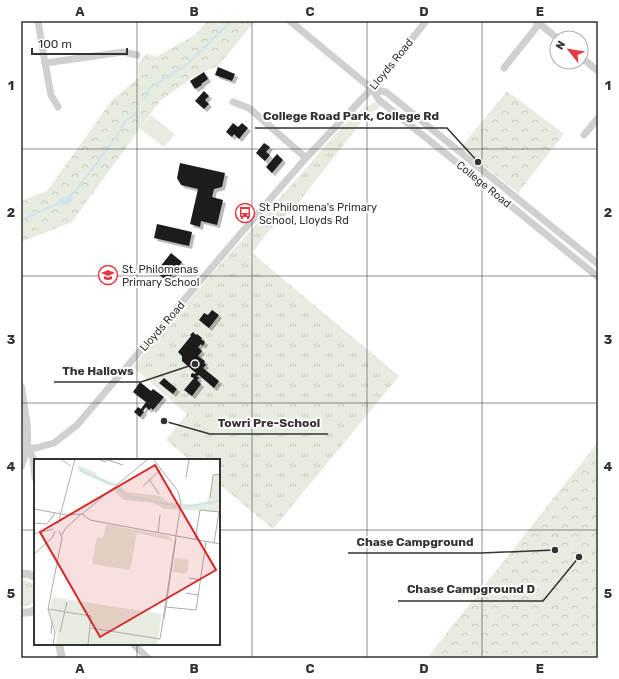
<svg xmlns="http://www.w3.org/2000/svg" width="619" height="679" font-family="Rubik,sans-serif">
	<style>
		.grass { fill: url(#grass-tufts) }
		.forest { fill: url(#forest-crowns) }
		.garden { fill: #e6ecdf }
		.water { fill: #cfe2ee }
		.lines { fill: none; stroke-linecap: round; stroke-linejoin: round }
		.stream { stroke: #cfe2ee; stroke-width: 2 }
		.building { fill: #1a1a1a; filter: url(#shadow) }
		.minor { stroke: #d0d0d0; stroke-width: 7 }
		.tertiary { stroke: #d0d0d0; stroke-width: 8 }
		.grid { fill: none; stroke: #333; stroke-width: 1; stroke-opacity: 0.55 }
		.labels { text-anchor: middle; stroke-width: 4; stroke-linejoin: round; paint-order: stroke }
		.street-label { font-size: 11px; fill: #333; stroke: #fff }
		.poi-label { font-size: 11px; fill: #333; stroke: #fff; text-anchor: start }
		.inset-river { fill: none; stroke: #cfe2ee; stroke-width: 2 }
		.inset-road { fill: none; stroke: #adadad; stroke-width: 1 }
		.view { fill: #d62828; fill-opacity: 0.15; stroke: #d62828; stroke-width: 2 }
		.inset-edge { fill: none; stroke: #333; stroke-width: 2 }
		.leader { fill: none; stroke: #333; stroke-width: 1.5 }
		.callout-dot { fill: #333; stroke: #fff; stroke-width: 1.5 }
		.callout-label { font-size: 12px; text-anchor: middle; font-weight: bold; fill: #333; stroke: #fff; stroke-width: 4; stroke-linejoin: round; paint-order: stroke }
		.neatline { fill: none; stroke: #333; stroke-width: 1.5 }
		.grid-label { font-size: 13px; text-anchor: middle; font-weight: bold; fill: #333 }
	</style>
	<defs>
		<pattern id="grass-tufts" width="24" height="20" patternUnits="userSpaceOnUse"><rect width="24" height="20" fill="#e6ecdf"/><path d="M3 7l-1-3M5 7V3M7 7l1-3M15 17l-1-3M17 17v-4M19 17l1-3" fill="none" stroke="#c6cbc0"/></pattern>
		<pattern id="forest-crowns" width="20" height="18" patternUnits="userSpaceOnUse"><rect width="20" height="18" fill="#e6ecdf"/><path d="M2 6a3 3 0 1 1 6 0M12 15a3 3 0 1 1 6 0" fill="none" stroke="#c6cbc0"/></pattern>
		<filter id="shadow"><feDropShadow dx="3" dy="3" stdDeviation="0" flood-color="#0004"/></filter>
	</defs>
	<rect width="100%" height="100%" fill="#fff"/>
	<!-- grass -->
	<path class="grass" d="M375,102L381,106L363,120L295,207L268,232L252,253L399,376L273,529L219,484V460H190L166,440L187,414L133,367C168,325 203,283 240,242C260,219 281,197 301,174C323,150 345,117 375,102Z
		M24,580L32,583L35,586V601C31,605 27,607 21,606V581Z"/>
	<!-- forest -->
	<path class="forest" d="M207,21H255L219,65L193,77L160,101L72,222L21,242V201L47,191L112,100L139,77L138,64L147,53L156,57L196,34Z
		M507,91L564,134L518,193L461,147Z
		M598,442V658H427Z"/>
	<!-- garden -->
	<path class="garden" d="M151,115L175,134L164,147L140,129Z"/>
	<!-- water -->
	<path class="water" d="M70,194L74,197L71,202H67L65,205L63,206L62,203L60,201V199L64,197H66Z"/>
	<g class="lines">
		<!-- stream -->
		<path class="stream" d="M144,100L150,88L185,66L232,21
			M121,129L125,121L132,117L136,112
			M70,195L75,191L97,163L120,131
			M21,220L64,201"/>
	</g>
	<!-- building -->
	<path class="building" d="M218,67L235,74L232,81L215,75Z
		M204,72L208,79L201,84L202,85L195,89L190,81Z
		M204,91L209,96L205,100L209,104L204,109L195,101Z
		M233,123L238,127L242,123L248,128L239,139L234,134L232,137L226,132Z
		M264,143L270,147L266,152L270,155L265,161L256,153Z
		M277,154L283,160L272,173L266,167Z
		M180,163L225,173L222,187L214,189L212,197L223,200L217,225L201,221L200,227L190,224L198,189L181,185L177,178Z
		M157,224L192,232L189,246L154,238Z
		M171,253L182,262L167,281L156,272Z
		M212,310L219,315L209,328L199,320L204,313L208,315Z
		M193,332L196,335L197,334L202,338L201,339L205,342L203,346L201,344L198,347L202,351L198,356L205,361L204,363L206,365L203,368L219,381L214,388L199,375L197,376L199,378L197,380L201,384L192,396L184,390L194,378L191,377V374L193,373L195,374L196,373L182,361V356L178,352L191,336L190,335Z
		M164,378L177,389L173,394L159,383Z
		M140,382L151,391L153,389L164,397L153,410L151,408L149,410L146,407L143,411L144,412L140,417L134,412L138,407L141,409L146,402L133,392Z"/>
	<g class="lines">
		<!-- minor -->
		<path class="minor" d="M38,21L45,63L51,95L58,107
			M290,21L372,89L379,100L511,206L598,277
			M536,21L557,38
			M581,57L598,71
			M45,63L123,52L137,55
			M504,68L539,24
			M372,89L386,92L598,264
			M233,102L249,108L306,158
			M584,135L598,118
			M27,448H36L54,443L77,425L272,197L306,158L378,82L426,21
			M27,448L33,458L35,478
			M133,644L148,658"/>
		<!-- tertiary -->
		<path class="tertiary" d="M21,387L27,426V448L21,466
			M21,574H28L35,577
			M21,613L30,612L35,610
			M59,644L62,658"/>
	</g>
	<!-- grid -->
	<path class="grid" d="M137,21V460M252,21V658M367,21V658M482,21V658M21,149H598M21,276H598M21,403H598M21,530H35M219,530H598M137,644V658"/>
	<!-- icons -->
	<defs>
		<symbol id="bus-ring" viewBox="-11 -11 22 22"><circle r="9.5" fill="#fff" stroke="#e63946" stroke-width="1.5"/><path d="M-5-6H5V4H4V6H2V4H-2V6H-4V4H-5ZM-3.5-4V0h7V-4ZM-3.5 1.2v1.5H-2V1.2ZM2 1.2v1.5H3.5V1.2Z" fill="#e63946"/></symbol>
		<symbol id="school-ring" viewBox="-11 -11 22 22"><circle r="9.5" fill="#fff" stroke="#e63946" stroke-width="1.5"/><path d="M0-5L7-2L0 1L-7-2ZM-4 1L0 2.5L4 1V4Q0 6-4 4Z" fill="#e63946"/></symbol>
	</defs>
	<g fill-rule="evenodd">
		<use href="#bus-ring" x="234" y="202" width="22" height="22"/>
		<use href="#school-ring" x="97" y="264" width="22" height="22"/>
	</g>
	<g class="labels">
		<!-- street labels -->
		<g class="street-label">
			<text transform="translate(391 64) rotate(-51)" y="4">Lloyds Road</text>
			<text transform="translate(484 184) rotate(39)" y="4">College Road</text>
			<text transform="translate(162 326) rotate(-49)" y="4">Lloyds Road</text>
		</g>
		<!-- poi labels -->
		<g class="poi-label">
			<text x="259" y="211">St Philomena's Primary<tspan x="259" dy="13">School, Lloyds Rd</tspan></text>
			<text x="122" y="273">St. Philomenas<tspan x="122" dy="13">Primary School</tspan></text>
		</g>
	</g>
	<!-- overview -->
	<g transform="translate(34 459)">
		<rect width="186" height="186" fill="#fff"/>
		<path d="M72,65L134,77L140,82L103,74L96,111L58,105L63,78L69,79Z" fill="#e6ecdf"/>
		<path d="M46,7L63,14V17L81,25L77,27L48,14L42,8ZM180,15L186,16V53L131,50L119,44L90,41L80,32L86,27L93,33L126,37L134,43L162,46L174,42ZM141,99L155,101L153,115L139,113ZM18,138L128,155L123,186H22L23,174L15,153Z" fill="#e6ecdf"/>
		<path class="inset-river" d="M26,0L37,7M45,11L80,26M83,29L93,37L110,40M111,40L145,48M149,48L186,42"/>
		<path class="inset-road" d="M64,0L71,3L75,0M119,0L144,32L147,44L126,180M74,1L89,6M152,19L155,0M115,20L125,35M109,27L127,10M176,39L179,16L186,15M0,50L33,56L48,55L114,0M48,55L56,61L186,85M0,64L13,65L21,54M24,65L41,0M124,74L126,56M0,75L19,70M28,76L31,70L47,55M161,81L166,51L186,53M180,84L185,53M0,95L18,79L21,72M155,119L167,121M152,134L164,136M132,148L162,151L172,83M14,150L57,157L54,186M130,160L142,79M57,169L126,180M26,173L33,143M17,175L18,163M19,186L21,173L14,150L28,79L25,72"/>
		<path class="view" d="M121,6L182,111L66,178L6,73Z"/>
		<rect width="186" height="186" class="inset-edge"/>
	</g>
	<!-- callouts -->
	<path class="leader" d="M478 162L447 128H255M195 364L141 382H54M164 421L210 434H328M555 550L481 553H348M579 557L543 601H398"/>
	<g class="callout-dot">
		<circle cx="478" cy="162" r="4"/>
		<circle cx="195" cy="364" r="4"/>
		<circle cx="164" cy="421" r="4"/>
		<circle cx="555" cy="550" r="4"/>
		<circle cx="579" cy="557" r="4"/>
	</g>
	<g class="callout-label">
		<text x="351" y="120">College Road Park, College Rd</text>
		<text x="98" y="375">The Hallows</text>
		<text x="269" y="427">Towri Pre-School</text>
		<text x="415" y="546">Chase Campground</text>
		<text x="471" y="593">Chase Campground D</text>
	</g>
	<!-- border -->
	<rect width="619" height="679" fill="none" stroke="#ffffff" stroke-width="44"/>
	<!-- north arrow -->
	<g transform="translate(569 50) rotate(300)"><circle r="19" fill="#ffffff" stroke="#adadad"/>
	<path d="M0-3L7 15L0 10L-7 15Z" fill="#e63946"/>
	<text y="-6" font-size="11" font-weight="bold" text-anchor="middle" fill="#333333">N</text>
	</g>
	<!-- scale -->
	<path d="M32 48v6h95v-6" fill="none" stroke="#333333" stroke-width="2"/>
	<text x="38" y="48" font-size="12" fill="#333333" stroke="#ffffff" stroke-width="3" paint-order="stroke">100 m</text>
	<rect x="22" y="22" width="575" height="635" class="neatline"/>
	<g class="grid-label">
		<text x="80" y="16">A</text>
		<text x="194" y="16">B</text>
		<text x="310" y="16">C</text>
		<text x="424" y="16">D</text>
		<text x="540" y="16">E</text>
		<text x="11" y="90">1</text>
		<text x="608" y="90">1</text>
		<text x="11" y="217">2</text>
		<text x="608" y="217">2</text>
		<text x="11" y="344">3</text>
		<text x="608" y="344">3</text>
		<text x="11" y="471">4</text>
		<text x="608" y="471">4</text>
		<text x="11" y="598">5</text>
		<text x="608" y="598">5</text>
		<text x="80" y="673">A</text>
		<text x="194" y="673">B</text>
		<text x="310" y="673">C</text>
		<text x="424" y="673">D</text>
		<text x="540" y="673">E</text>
	</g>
</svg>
